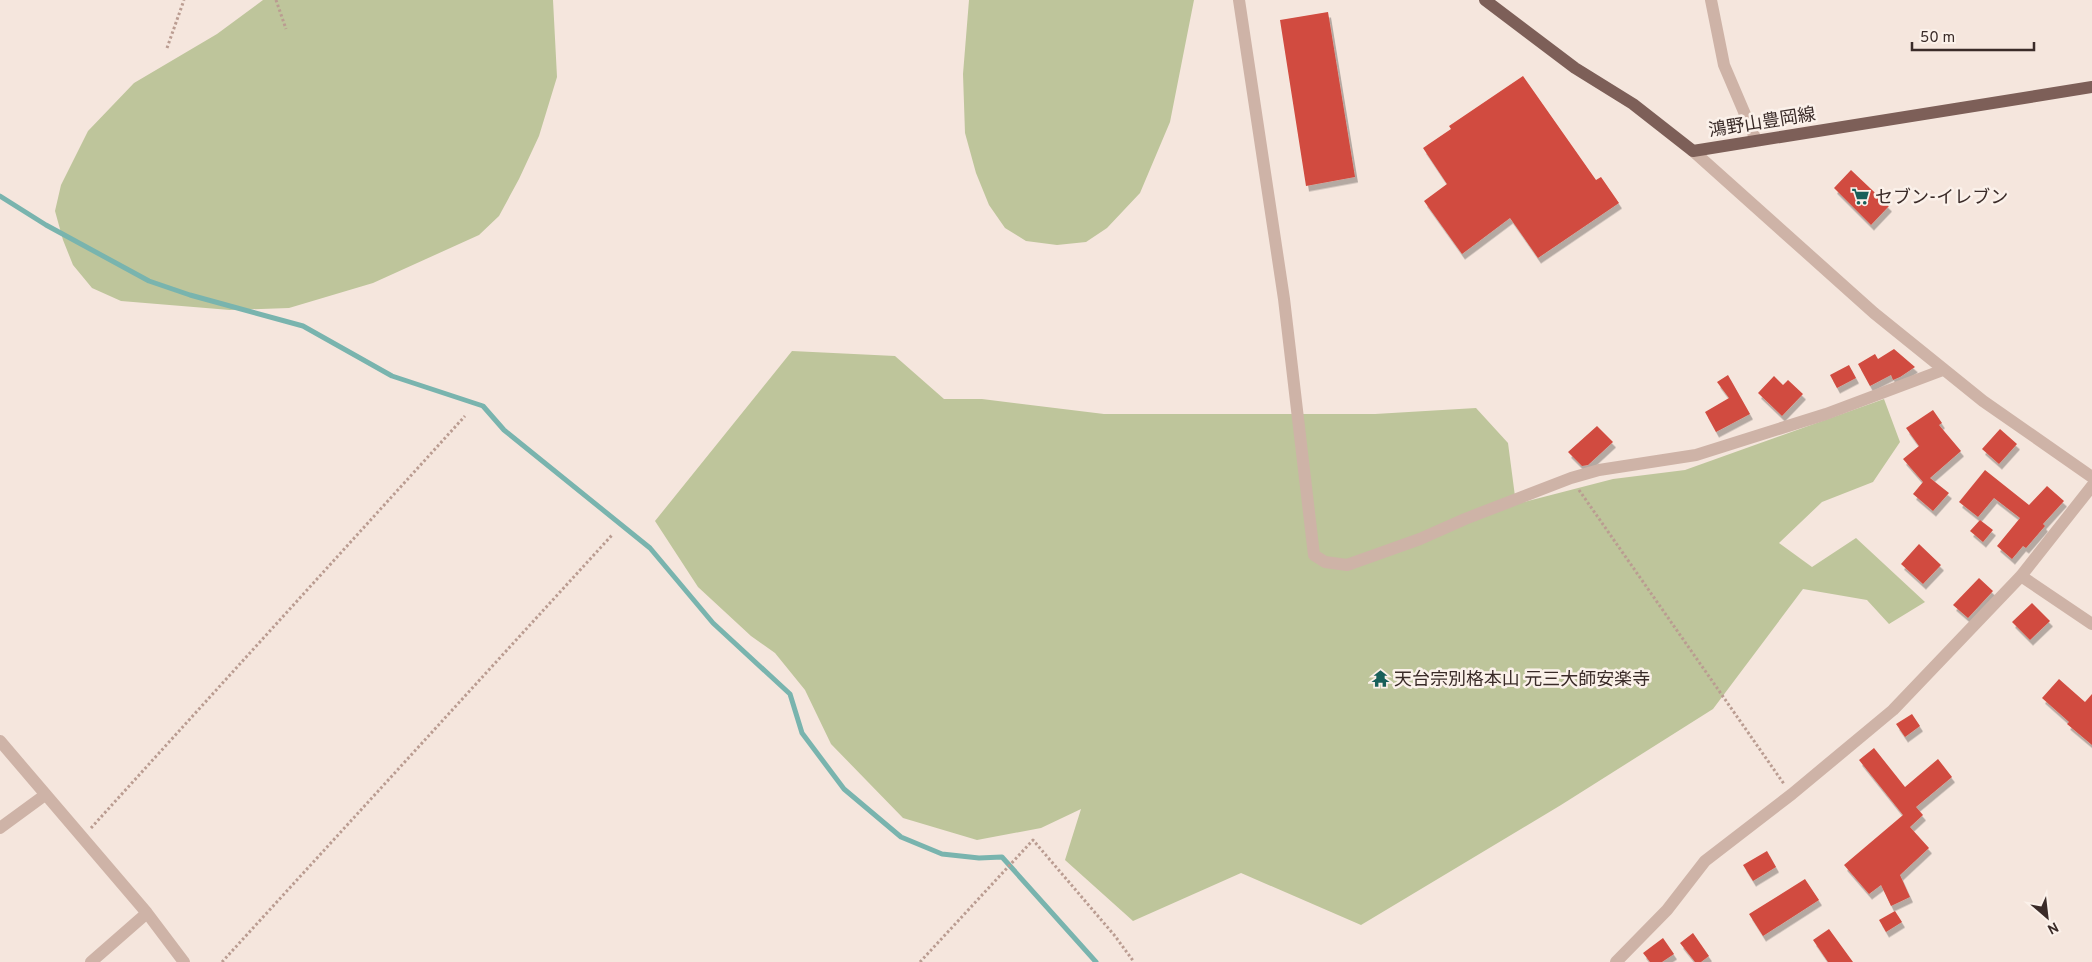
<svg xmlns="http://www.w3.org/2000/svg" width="2092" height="962" font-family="Overpass,'Noto Sans JP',sans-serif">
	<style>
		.green { fill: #bec59b }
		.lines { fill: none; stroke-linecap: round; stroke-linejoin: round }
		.stream { stroke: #79b4ae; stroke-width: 5 }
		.building { fill: #d14b3f; filter: url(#shadow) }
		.path { stroke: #ba9c91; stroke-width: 3; stroke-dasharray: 2.5 2.5; stroke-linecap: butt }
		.minor { stroke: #ceb3a7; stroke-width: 12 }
		.major { stroke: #7d5f58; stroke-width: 12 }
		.labels { text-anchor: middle; stroke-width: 5; stroke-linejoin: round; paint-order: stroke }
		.street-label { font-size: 18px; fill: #3a2b28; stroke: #fbf1ea }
		.poi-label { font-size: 18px; fill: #3a2b28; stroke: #fbf1ea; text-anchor: start }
	</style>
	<defs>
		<filter id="shadow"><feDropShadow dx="3" dy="5.5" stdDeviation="0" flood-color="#0004"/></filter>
	</defs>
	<rect width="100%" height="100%" fill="#f5e6dd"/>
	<!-- green -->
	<path class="green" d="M263,0H553L557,77L539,136L519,179L499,216L479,235L373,283L289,308L230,310L121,301L92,288L73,265L63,240L55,211L61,185L88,131L134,83L217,34Z
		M969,0H1194L1170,122L1140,193L1107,228L1086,242L1057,245L1026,241L1005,228L989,205L976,173L965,133L963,74Z
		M792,351L895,356L944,399H982L1104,414H1375L1476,408L1508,443L1516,504L1613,479L1685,470L1884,399L1900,442L1873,482L1822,502L1779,543L1812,567L1856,538L1925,602L1889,624L1867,600L1803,589L1713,709L1561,805L1361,925L1241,873L1133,921L1065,860L1081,809L1041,828L977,840L903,818L831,744L805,690L775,653L751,636L698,587L655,521Z"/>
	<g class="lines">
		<!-- stream -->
		<path class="stream" d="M0,196L46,225L149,281L190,295L303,326L392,376L483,406L504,430L650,548L713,623L790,694L802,733L844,789L901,837L942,854L979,858L1002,857L1096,962"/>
	</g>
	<!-- building -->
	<path class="building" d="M1328,12L1355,177L1306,186L1280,20Z
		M1523,76L1596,180L1601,177L1619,203L1538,258L1510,218L1462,254L1424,201L1447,184L1423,148L1451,129L1449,126Z
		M1851,170L1889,206L1871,225L1834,188Z
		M1894,349L1915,367L1900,377L1893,380L1891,375L1870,386L1858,364L1875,354L1878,359Z
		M1849,365L1856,378L1837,388L1830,375Z
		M1728,375L1750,414L1716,432L1705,412L1729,398L1717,382Z
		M1774,376L1783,385L1788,380L1803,394L1782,416L1758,393Z
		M1933,410L1942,423L1939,425L1961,451L1930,478L1949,493L1933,511L1913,494L1923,482L1903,459L1919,446L1906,428Z
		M1597,426L1613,442L1588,465L1582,466L1568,452Z
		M2000,429L2017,444L1999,464L1982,449Z
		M1985,470L2029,505L2047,486L2064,501L2043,524L2045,526L2026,548L2023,546L2012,559L1997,546L2020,518L1994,498L1978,517L1959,502Z
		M1980,520L1993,530L1983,542L1970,531Z
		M1919,544L1941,565L1923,584L1901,564Z
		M1979,578L1993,591L1968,618L1953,605Z
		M2032,603L2050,621L2030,640L2012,622Z
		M2059,679L2085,702L2092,694V745L2067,724L2069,722L2042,698Z
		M1912,714L1920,726L1905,737L1896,724Z
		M1874,748L1905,787L1938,759L1952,777L1916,807L1923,815L1910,827L1929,848L1900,875L1910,897L1891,906L1881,885L1869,894L1844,865L1903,815L1859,760Z
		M1767,851L1776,867L1753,881L1743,865Z
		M1805,879L1819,900L1763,936L1749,914Z
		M1895,911L1902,922L1886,932L1879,920Z
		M1829,929L1853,962H1828L1813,940Z
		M1693,933L1709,956L1701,962H1695L1680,943Z
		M1663,938L1674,954L1662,962H1650L1643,953Z"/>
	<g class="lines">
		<!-- path -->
		<path class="path" d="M276,0L286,29
			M167,48L184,0
			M1579,490L1784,784
			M91,828L465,416
			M222,962L613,534
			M920,962L1033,840L1115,936L1134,962"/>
		<!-- minor -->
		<path class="minor" d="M1239,0L1284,299L1314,555L1325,562L1347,565L1420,539L1465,519L1571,478L1599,470L1696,455L1826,414L1943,370
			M1711,0L1724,65L1756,140
			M1693,151L1874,313L1983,401L2092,477
			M2021,576L2092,624
			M0,741L147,913L184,962
			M0,828L45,795
			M91,962L147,913
			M1616,962L1667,910L1705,861L1792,794L1893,710L2021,576L2092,486"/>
		<!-- major -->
		<path class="major" d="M1485,0L1575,68L1633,104L1693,151L2092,87"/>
	</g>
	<!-- icons -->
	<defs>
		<symbol id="supermarket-bare" viewBox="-9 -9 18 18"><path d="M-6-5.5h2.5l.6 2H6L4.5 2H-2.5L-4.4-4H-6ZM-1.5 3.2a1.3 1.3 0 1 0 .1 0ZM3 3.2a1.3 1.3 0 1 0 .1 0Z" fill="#19605a" stroke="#fbf1ea" stroke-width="2.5" paint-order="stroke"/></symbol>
		<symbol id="temple-bare" viewBox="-9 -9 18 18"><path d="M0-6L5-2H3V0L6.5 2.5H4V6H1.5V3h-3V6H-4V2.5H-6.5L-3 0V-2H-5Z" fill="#19605a" stroke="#fbf1ea" stroke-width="2.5" paint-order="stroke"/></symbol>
	</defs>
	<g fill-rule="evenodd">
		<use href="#supermarket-bare" x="1848" y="184" width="25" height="25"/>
		<use href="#temple-bare" x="1368" y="666" width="25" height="25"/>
	</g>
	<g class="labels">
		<!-- street labels -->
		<g class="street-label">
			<text transform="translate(1762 122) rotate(-9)" y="6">鴻野山豊岡線</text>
		</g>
		<!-- poi labels -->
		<g class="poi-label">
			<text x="1875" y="203">セブン-イレブン</text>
			<text x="1394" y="685">天台宗別格本山 元三大師安楽寺</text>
		</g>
	</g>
	<!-- north arrow -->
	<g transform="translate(2047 917) rotate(152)" stroke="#fbf1ea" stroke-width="4" paint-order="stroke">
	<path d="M0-4L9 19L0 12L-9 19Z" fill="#3a2b28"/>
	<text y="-8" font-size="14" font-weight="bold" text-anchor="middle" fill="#3a2b28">N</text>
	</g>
	<!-- scale -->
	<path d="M1912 42v8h122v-8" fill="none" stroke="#3a2b28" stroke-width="2.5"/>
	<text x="1920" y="42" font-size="15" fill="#3a2b28" stroke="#fbf1ea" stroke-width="4" paint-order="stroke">50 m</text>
</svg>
